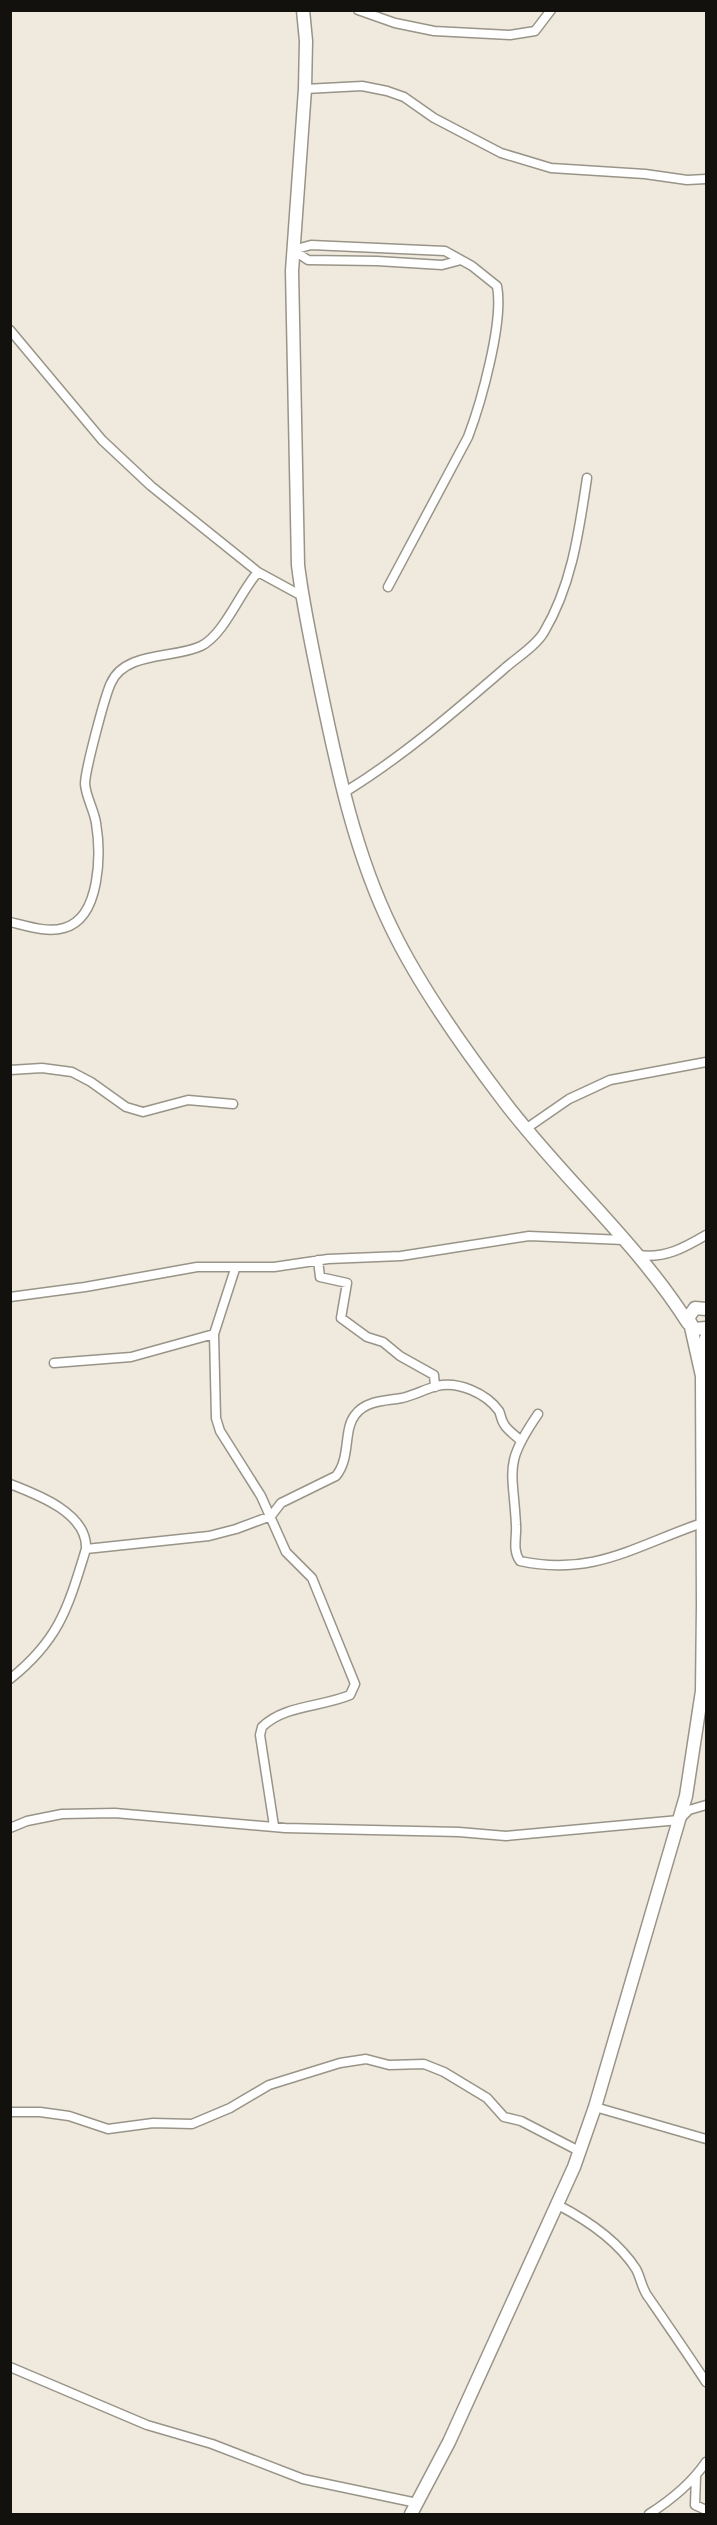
<svg xmlns="http://www.w3.org/2000/svg" width="717" height="2525" font-family="'Titillium Web',sans-serif">
	<style>
		.lines { fill: none; stroke-linecap: round; stroke-linejoin: round }
		.street-casing { stroke: #999488; stroke-width: 11 }
		.secondary-casing { stroke: #999488; stroke-width: 15 }
		.street { stroke: #fff; stroke-width: 8 }
		.secondary { stroke: #fff; stroke-width: 12 }
	</style>
	<rect width="100%" height="100%" fill="#efeadd"/>
	<g class="lines">
		<defs>
			<path id="street" d="M358,10L395,23L434,31L510,35L535,31L551,10
				M305,89L362,86L387,91L404,97L434,118L501,153L551,168L645,174L687,180L706,179
				M293,250L311,245L445,251L472,266L497,286C504,321 481,403 468,437L388,587
				M293,250L308,260L377,261L442,265L461,260
				M10,330L102,440L151,486L258,572L302,596
				M345,792C402,757 453,713 504,669C516,658 536,646 544,632C572,585 579,531 587,478
				M10,922C27,926 47,933 64,928C101,918 101,853 96,823C94,810 86,797 85,784C85,771 105,695 111,683C125,651 174,659 201,646C224,635 240,592 258,572
				M10,1070L42,1068L72,1072L91,1082L126,1107L143,1112L188,1100L233,1104
				M527,1128L569,1099L610,1080L706,1062
				M638,1255C664,1259 684,1248 706,1235
				M318,1260L320,1277L347,1283L341,1318L367,1337L383,1342L400,1356L434,1375L435,1387
				M235,1269L214,1334L216,1418L220,1431L261,1496L286,1552L312,1578L355,1684L350,1695C322,1707 284,1705 262,1727L260,1735L274,1826
				M10,1297L85,1287L197,1267H274L328,1259L401,1256L529,1236L624,1240
				M54,1363L131,1357L214,1334
				M538,1414C503,1465 513,1468 516,1525C517,1537 512,1550 520,1561C593,1577 637,1545 702,1523
				M10,1484C39,1495 88,1514 86,1549C68,1607 60,1639 10,1679
				M86,1549L209,1536L236,1529L271,1516L281,1503L336,1476C351,1458 343,1430 355,1415C366,1400 386,1401 402,1398C415,1395 425,1389 437,1386C458,1381 486,1393 499,1411C501,1415 501,1420 504,1424C507,1430 515,1435 520,1440
				M10,1828L27,1821L62,1814L115,1813L285,1828L459,1832L506,1836L679,1820L689,1810L706,1805
				M595,2107L706,2139
				M10,2112H40L69,2116L108,2129L153,2123L192,2124L230,2108L269,2085L340,2063L366,2059L389,2065L424,2064L444,2072L487,2098L504,2117L521,2121L579,2151
				M558,2205C587,2220 618,2241 636,2269C641,2278 642,2290 649,2298C669,2327 687,2353 706,2382
				M10,2367L147,2425L212,2444L303,2479L417,2503
				M696,2476L695,2505L706,2510
				M649,2514C671,2500 691,2484 706,2462"/>
			<path id="secondary" d="M303,10L306,41L305,89L292,271L298,565C303,606 312,646 320,686C337,768 355,854 392,929C419,985 465,1050 503,1100C561,1177 636,1241 688,1323
				M706,1309L695,1308L688,1318L694,1329L706,1328
				M703,1363L706,1338
				M411,2514L449,2442L574,2167L595,2107L686,1796L702,1691L703,1606L702,1376L691,1327"/>
		</defs>
		<!-- street casing -->
		<use href="#street" class="street-casing"/>
		<!-- secondary casing -->
		<use href="#secondary" class="secondary-casing"/>
		<!-- street -->
		<use href="#street" class="street"/>
		<!-- secondary -->
		<use href="#secondary" class="secondary"/>
	</g>
	<!-- border -->
	<rect width="717" height="2525" fill="none" stroke="#13110d" stroke-width="24"/>
</svg>
